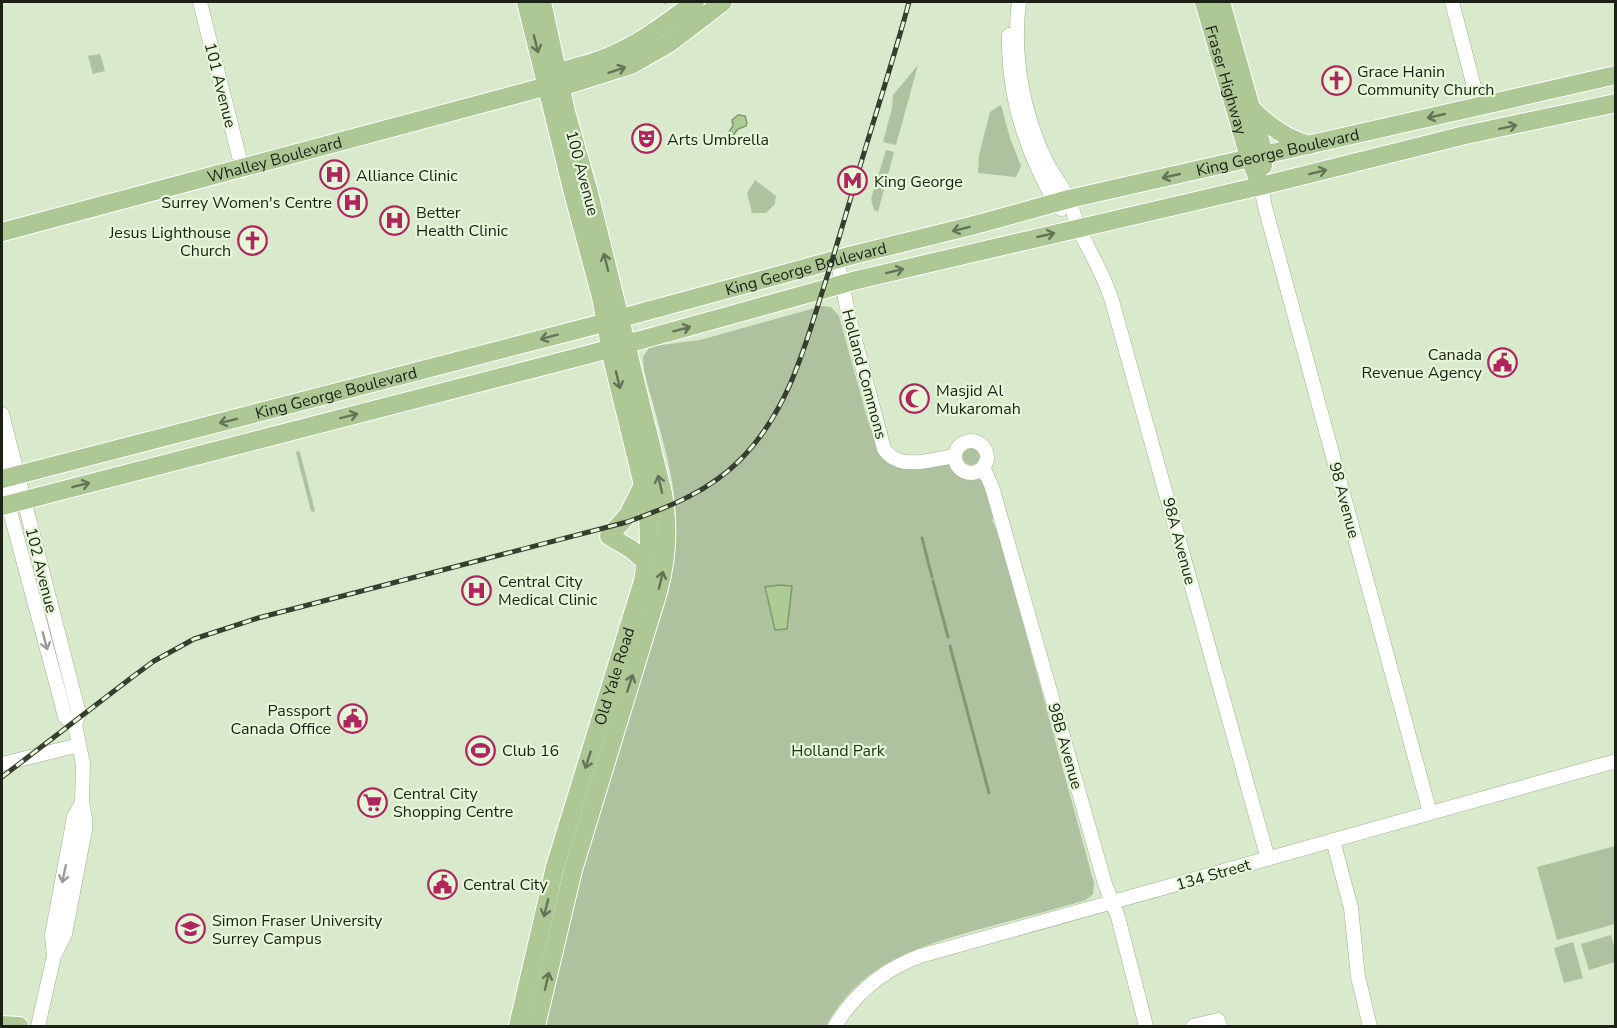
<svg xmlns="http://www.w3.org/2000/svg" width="1617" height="1028" font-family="'Nunito Sans',sans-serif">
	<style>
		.green { fill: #aec29f }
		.water { fill: #accc93; stroke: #80996e; stroke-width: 1.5 }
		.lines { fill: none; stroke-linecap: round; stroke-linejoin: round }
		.stream { stroke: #80996e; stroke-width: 3 }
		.minor-casing { stroke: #9fb092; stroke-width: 15 }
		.major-casing { stroke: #fff; stroke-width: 20 }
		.minor { stroke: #fff; stroke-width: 14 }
		.major { stroke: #adc795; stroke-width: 18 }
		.rail-casing { stroke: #363e30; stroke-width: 5 }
		.rail { stroke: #e5f7d8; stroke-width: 3; stroke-dasharray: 9; stroke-linecap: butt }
		.oneway { stroke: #647456 }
		.oneway2 { stroke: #989b96 }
		.labels { text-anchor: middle; stroke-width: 4.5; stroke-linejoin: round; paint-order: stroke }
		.poi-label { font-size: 16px; fill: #1b2116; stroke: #e5f7d8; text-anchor: start }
		.street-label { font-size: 16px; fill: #1b2116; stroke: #e5f7d8 }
		.park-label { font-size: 16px; fill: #1f340a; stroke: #e5f7d8 }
	</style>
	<rect width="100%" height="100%" fill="#d8eacb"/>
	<!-- green -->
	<path class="green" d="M100,54L105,71L93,74L88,56Z
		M918,65L896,145L883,142L892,108L893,95Z
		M1001,105L1010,138L1021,166L1016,177L978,173L979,155L990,112Z
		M886,150L894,152L878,212L874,210L871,199Z
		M755,180L776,196L775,204L766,213H752L747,193Z
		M822,306L831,307L839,316L869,425L887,462L904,469L949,464L963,474L975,477L982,481L994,518L992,519L1002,546L1094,883L1093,894L1086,900C1052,910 1018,919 984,928C917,947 862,961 826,1026H543L583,860L673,561C682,507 669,463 655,411C651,394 643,375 643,357L649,348L653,346L700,340Z
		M962 456a9 9 0 1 1 18 0a9 9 0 1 1-18 0Z
		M297,451L300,452L315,511L313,512L311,511L296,453Z
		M1615,846V924L1557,940L1537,867Z
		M1611,935L1615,949V962L1589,970L1581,944Z
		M1573,942L1583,978L1564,983L1554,948Z"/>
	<!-- water -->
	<path class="water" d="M738,115L745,116L747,123L746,126L738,129L726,145L722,142L733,126L732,120Z
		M779,585L792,586L787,629L775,630L765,587Z"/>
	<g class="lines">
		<!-- stream -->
		<path class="stream" d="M665,2H666
			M922,538L932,577
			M933,581L948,637
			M950,646L989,793"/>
		<defs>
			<path id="minor" d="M200,2L242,168
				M1019,2C1012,55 1023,115 1047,163C1054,176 1063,187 1069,199C1073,209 1075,220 1079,230C1091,254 1104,275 1112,301L1268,859
				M1452,2L1479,106
				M1009,35C1008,85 1019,129 1040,173C1046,186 1052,198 1061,209
				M1261,186L1265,207L1430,813
				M837,259L849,317L884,449C899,472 932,459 955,456
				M2,414L79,714L75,725L83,764L82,802L85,819V830L65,934L54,956L38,1026
				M955 457a16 16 0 1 1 32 0a16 16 0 1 1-32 0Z
				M2,454L11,515L61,701L65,717L75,725
				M983,467L992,487L1105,884L1118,917L1146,1026
				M2,764L79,745
				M1333,840L1351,908L1358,977L1370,1026
				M54,956L52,935L74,817L82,802
				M835,1026C855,993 883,970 920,956L1616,761
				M1193,1026L1218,1020L1220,1026"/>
			<g id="major">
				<path id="s1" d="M1204,2L1249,157L1261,186"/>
				<path d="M1221,2L1264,154L1263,166"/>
				<path d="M552,80C562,68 580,67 594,62C634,49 662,26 695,2"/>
				<path d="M1253,110C1270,127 1286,138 1309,145"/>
				<path id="s2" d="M2,232L529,91L547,86L561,87L631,65L668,44L723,2"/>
				<path id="s3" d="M2,479L592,326L853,255L971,226L1069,199L1616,75"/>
				<path d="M643,485L628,515L609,536L631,549L647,563"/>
				<path d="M2,506L594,353L857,280L1277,182L1465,135L1616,103"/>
				<path d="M2,1025L19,1026"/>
				<path id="s4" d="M518,1026L555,867L643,581L649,543L648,513L646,497L613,362L601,297L574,197L526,2"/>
				<path d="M536,1026L573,870L658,592C667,559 669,527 663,494L589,193L566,112L542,2"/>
			</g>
		</defs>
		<!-- minor casing -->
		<use href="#minor" class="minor-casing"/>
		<!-- major casing -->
		<use href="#major" class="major-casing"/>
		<!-- minor -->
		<use href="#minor" class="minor"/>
		<!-- major -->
		<use href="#major" class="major"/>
		<defs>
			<path id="rail" d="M2,777L131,678L154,661L194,639L258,618L627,522C669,507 710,491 741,459C784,415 801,360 819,302C832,262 844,221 856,180C873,121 893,62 909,2"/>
		</defs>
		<!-- rail casing -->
		<use href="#rail" class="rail-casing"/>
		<!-- rail -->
		<use href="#rail" class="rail"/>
	</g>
	<!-- one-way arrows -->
	<defs><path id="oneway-shaft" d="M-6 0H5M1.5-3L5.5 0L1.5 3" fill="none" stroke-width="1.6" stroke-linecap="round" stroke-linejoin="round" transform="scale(1.5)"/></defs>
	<g class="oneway">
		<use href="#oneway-shaft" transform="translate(536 44) rotate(76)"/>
		<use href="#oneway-shaft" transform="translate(617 70) rotate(-19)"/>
		<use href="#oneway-shaft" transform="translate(1436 116) rotate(167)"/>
		<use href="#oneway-shaft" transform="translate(1508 127) rotate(-12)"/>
		<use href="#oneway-shaft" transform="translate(1318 172) rotate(-14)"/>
		<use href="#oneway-shaft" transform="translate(1171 176) rotate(167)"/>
		<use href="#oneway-shaft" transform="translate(961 229) rotate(166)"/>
		<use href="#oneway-shaft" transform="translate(1046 235) rotate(-13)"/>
		<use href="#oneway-shaft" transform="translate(606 262) rotate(-104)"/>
		<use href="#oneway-shaft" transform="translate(895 271) rotate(-14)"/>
		<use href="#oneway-shaft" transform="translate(682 329) rotate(-15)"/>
		<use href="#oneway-shaft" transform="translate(549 337) rotate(165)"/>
		<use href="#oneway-shaft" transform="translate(618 380) rotate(77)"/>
		<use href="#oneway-shaft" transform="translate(349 416) rotate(-14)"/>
		<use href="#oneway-shaft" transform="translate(228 421) rotate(166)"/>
		<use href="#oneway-shaft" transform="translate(660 484) rotate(-103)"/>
		<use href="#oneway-shaft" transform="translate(81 485) rotate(-14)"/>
		<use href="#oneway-shaft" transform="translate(661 580) rotate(-76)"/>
		<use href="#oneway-shaft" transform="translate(630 683) rotate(-72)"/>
		<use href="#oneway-shaft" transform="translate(588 760) rotate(107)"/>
		<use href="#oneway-shaft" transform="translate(546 908) rotate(104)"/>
		<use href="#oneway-shaft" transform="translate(547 981) rotate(-77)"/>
	</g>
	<g class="oneway2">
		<use href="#oneway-shaft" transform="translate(45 641) rotate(75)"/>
		<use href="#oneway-shaft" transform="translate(64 874) rotate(102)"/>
	</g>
	<!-- icons -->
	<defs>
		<symbol id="church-ring" viewBox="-11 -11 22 22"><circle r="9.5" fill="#e5f7d8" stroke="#b1255f" stroke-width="1.5"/><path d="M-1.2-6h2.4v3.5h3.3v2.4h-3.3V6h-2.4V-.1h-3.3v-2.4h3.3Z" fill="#b1255f"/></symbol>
		<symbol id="theatre-ring" viewBox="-11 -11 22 22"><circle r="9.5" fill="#e5f7d8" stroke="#b1255f" stroke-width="1.5"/><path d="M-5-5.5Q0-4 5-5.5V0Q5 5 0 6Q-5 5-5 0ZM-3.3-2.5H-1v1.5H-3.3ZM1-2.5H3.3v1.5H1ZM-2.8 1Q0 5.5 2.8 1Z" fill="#b1255f"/></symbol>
		<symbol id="hospital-ring" viewBox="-11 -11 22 22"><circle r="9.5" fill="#e5f7d8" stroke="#b1255f" stroke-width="1.5"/><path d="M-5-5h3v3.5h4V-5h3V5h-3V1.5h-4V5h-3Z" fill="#b1255f"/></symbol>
		<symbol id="metro-ring" viewBox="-11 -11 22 22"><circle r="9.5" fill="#e5f7d8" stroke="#b1255f" stroke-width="1.5"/><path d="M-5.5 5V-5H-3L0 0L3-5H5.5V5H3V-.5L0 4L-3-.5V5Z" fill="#b1255f"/></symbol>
		<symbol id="civic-ring" viewBox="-11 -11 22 22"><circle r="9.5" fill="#e5f7d8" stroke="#b1255f" stroke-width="1.5"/><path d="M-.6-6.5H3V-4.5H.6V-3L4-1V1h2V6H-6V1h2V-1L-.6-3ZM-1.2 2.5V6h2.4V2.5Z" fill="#b1255f"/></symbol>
		<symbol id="mosque-ring" viewBox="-11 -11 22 22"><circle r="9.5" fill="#e5f7d8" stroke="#b1255f" stroke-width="1.5"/><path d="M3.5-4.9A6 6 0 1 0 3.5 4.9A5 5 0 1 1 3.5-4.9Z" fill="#b1255f"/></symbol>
		<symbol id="stadium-ring" viewBox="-11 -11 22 22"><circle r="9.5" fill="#e5f7d8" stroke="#b1255f" stroke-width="1.5"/><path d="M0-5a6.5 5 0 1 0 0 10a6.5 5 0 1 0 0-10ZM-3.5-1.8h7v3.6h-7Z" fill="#b1255f"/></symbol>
		<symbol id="supermarket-ring" viewBox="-11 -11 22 22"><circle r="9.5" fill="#e5f7d8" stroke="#b1255f" stroke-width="1.5"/><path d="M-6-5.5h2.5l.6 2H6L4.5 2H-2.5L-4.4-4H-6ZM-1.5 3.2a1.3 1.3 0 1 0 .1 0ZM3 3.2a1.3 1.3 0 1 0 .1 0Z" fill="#b1255f"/></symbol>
		<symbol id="university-ring" viewBox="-11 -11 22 22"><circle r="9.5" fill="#e5f7d8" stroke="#b1255f" stroke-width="1.5"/><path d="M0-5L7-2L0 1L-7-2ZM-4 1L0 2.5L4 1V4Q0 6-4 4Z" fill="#b1255f"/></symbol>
	</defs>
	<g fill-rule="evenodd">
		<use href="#church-ring" x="1320" y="64" width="33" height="33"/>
		<use href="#theatre-ring" x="630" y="122" width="33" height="33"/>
		<use href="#hospital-ring" x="318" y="158" width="33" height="33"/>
		<use href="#metro-ring" x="836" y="164" width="33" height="33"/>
		<use href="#hospital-ring" x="336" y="186" width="33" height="33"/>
		<use href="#hospital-ring" x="378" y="204" width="33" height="33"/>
		<use href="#church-ring" x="236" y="224" width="33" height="33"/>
		<use href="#civic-ring" x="1486" y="346" width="33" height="33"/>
		<use href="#mosque-ring" x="898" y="382" width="33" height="33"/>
		<use href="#hospital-ring" x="460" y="574" width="33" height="33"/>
		<use href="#civic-ring" x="336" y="702" width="33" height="33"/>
		<use href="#stadium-ring" x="464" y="734" width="33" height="33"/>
		<use href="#supermarket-ring" x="356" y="786" width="33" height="33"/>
		<use href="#civic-ring" x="426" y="868" width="33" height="33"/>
		<use href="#university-ring" x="174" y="912" width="33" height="33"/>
	</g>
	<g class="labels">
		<!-- poi labels -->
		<g class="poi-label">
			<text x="1357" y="77">Grace Hanin<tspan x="1357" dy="18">Community Church</tspan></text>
			<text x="667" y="145">Arts Umbrella</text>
			<text x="356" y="181">Alliance Clinic</text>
			<text x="874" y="187">King George</text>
			<text x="332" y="208" text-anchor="end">Surrey Women's Centre</text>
			<text x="416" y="218">Better<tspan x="416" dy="18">Health Clinic</tspan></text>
			<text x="231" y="238" text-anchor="end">Jesus Lighthouse<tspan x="231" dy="18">Church</tspan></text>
			<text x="1482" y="360" text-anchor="end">Canada<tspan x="1482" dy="18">Revenue Agency</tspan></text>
			<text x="936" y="396">Masjid Al<tspan x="936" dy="18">Mukaromah</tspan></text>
			<text x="498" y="587">Central City<tspan x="498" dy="18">Medical Clinic</tspan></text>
			<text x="331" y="716" text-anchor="end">Passport<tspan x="331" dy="18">Canada Office</tspan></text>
			<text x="502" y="756">Club 16</text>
			<text x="393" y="799">Central City<tspan x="393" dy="18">Shopping Centre</tspan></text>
			<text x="463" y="890">Central City</text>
			<text x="212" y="926">Simon Fraser University<tspan x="212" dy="18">Surrey Campus</tspan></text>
		</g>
		<!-- street labels -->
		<g class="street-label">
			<text dy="6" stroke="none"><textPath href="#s1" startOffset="81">Fraser Highway</textPath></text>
			<text transform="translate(221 85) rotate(76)" y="6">101 Avenue</text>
			<text dy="6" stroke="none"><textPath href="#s3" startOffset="1317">King George Boulevard</textPath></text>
			<text dy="6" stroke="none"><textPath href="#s2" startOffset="282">Whalley Boulevard</textPath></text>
			<text transform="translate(583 173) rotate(75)" y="6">100 Avenue</text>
			<text dy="6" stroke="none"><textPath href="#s3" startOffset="831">King George Boulevard</textPath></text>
			<text transform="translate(865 374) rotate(75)" y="6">Holland Commons</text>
			<text dy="6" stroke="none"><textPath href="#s3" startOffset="345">King George Boulevard</textPath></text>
			<text transform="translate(1345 500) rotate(75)" y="6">98 Avenue</text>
			<text transform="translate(1180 541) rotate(75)" y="6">98A Avenue</text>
			<text transform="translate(42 570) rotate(76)" y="6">102 Avenue</text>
			<text dy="6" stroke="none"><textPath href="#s4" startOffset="363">Old Yale Road</textPath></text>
			<text transform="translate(1066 746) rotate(74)" y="6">98B Avenue</text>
			<text transform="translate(1213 874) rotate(-16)" y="6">134 Street</text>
		</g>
		<!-- park labels -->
		<g class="park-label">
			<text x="838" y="756">Holland Park</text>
		</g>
	</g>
	<!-- border -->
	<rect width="1617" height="1028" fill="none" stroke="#1b2116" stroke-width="6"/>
</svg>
